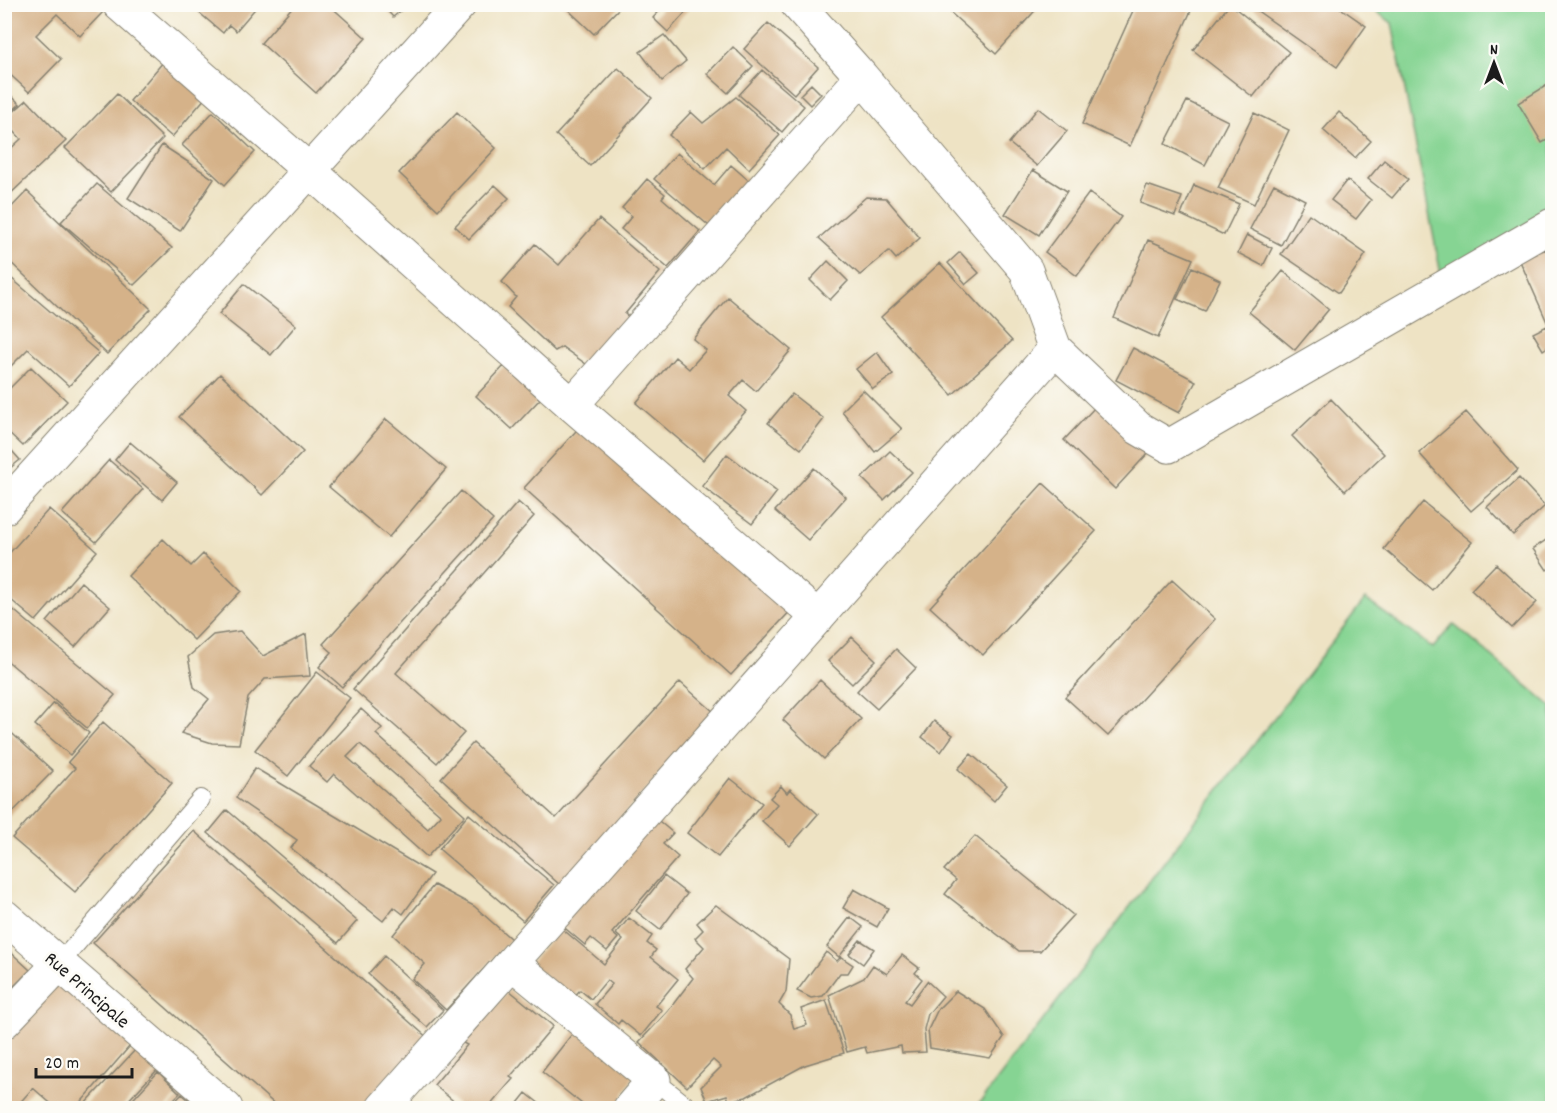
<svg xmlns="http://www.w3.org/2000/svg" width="1557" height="1113" font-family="Dekko,sans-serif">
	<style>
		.green { fill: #86d493; stroke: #517858; stroke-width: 1.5 }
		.building { fill: #d5b289; fill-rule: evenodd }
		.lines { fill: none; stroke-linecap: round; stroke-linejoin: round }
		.lane-casing { stroke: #858070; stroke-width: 20 }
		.street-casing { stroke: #858070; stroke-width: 35 }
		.secondary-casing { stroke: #858070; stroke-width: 35 }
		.lane { stroke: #fff; stroke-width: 18 }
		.street { stroke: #fff; stroke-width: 33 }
		.secondary { stroke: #fff; stroke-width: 33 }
		.labels { text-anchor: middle; stroke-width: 6; stroke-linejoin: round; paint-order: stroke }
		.street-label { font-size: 20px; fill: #1c1c1c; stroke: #fdfcf7 }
	</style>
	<rect width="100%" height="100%" fill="#fdfcf7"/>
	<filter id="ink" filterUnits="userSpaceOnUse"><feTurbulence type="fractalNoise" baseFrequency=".0167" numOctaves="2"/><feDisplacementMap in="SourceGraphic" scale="12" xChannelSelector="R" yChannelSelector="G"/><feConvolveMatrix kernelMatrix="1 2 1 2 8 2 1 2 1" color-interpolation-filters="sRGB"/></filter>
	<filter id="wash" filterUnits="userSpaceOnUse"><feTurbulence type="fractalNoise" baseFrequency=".008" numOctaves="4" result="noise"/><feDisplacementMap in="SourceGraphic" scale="24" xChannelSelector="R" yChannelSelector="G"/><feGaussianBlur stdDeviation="1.35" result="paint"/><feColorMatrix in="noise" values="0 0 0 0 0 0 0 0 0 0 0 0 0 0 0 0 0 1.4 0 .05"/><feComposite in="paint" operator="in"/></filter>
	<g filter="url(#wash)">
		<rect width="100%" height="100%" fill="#eee3c4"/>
		<!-- green -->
		<path class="green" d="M1367,5H1552V227L1444,290L1392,23Z
			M1365,599L1433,648L1453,624L1552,707V1108H976Z"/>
		<g id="blocks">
			<!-- building -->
			<path class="building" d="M7,4H94L103,12L80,36L57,14L36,35L61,59L29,92L4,69V16L11,9Z
				M189,4H259L236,31L229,25L223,33Z
				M295,4H328L366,38L316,93L261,43Z
				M562,4H620L621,6L594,34Z
				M666,4H693L668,32L653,18Z
				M941,4H1041L996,54Z
				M1136,4H1194L1130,146L1082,124Z
				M1230,4L1289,52L1253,97L1193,50Z
				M382,5H408L393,17Z
				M1249,5H1336L1366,26L1337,67Z
				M768,23L818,67L794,94L744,49Z
				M664,35L686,61L662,81L640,52Z
				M733,47L753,66L728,93L707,74Z
				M164,61L206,97L172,137L130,101Z
				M618,68L652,98L590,166L556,135Z
				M762,70L804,106L782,132L739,95Z
				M1552,82V137L1542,143L1518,103Z
				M811,84L821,94L810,105L800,95Z
				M4,89L20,104L4,118Z
				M117,94L163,138L111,192L65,148Z
				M736,97L780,135L749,169L726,147L705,169L669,135L691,112L703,123Z
				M27,100L66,141L7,197L5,194V154L21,139L4,120Z
				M1187,101L1228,121L1205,165L1165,144Z
				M1038,108L1067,131L1037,166L1009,143Z
				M213,112L255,152L225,185L182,145Z
				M457,112L496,148L438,210L399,173Z
				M1339,112L1371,141L1355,158L1323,130Z
				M1254,113L1289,130L1254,204L1218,188Z
				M162,145L214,179L180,231L128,198Z
				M677,153L714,185L731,165L755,186L715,231L654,179Z
				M1384,160L1408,179L1392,198L1368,179Z
				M1033,170L1067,191L1039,235L1005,214Z
				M647,179L665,194L662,198L700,231L668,268L621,229L632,216L622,208Z
				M1347,180L1371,200L1356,219L1331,200Z
				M97,184L172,248L134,285L61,222Z
				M1274,184L1305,200L1281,245L1250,229Z
				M495,185L509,198L469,239L455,226Z
				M1147,185L1182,197L1175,216L1140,203Z
				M1194,185L1239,204L1224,235L1181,215Z
				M27,191L151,309L107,354L5,257V214Z
				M1089,193L1121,217L1077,276L1045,252Z
				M866,197L886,198L920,238L896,259L889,251L860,275L819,238Z
				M1309,214L1366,254L1339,293L1281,254Z
				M599,219L660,272L625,314L634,322L593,369L562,347L555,351L508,307L516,297L502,282L535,244L559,265Z
				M1247,235L1272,248L1263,266L1238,253Z
				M1148,240L1193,259L1158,338L1114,318Z
				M1546,249L1552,263V319L1547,322L1520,261Z
				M960,252L979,273L966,284L948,263Z
				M828,261L848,281L830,300L810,280Z
				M940,263L1012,341L952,395L881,317Z
				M1192,267L1220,280L1205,311L1177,299Z
				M1283,271L1329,309L1295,350L1249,312Z
				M4,272L99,353L69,386L28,349L4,373Z
				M244,284L296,325L271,355L219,314Z
				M728,297L791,350L756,391L743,380L729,396L746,411L703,460L636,403L675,357L689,369L706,350L693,339Z
				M1547,326L1552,335V344L1543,350L1533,333Z
				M1133,348L1196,381L1179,413L1116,380Z
				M877,352L893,375L873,389L856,369Z
				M504,366L540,399L512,429L476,396Z
				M31,367L67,401L23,446L4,428V394Z
				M220,374L303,452L262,495L179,417Z
				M863,390L902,429L875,452L842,411Z
				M792,394L824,419L801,449L768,423Z
				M1331,399L1384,454L1345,491L1292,436Z
				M1098,404L1149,452L1115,489L1064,440Z
				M1466,412L1518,470L1471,511L1419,453Z
				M386,419L446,469L389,537L329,487Z
				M586,420L794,607L731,675L524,488Z
				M4,442L20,460L4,473Z
				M130,442L177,482L162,500L115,460Z
				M890,451L912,472L884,500L862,478Z
				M727,454L777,492L752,524L702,486Z
				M109,460L143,489L96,542L62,513Z
				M814,468L846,497L808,540L775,511Z
				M1519,478L1545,506L1513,535L1487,507Z
				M1043,483L1096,531L983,655L930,607Z
				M461,491L493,520L342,687L319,667L332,652L323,644Z
				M518,502L534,516L396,673L464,733L437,763L353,689Z
				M1423,502L1472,542L1432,590L1384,549Z
				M49,509L97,551L36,621L4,594V559Z
				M1552,536V566L1547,570L1533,549Z
				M163,539L191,566L203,554L241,591L194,640L128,576Z
				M1496,564L1537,602L1512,628L1471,590Z
				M1172,580L1215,619L1108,736L1065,697Z
				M81,582L110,607L75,647L47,622Z
				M4,602L115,695L87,728L4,658Z
				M240,631L263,656L306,634L310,676L265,679L248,698L239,744L212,743L181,733L209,699L194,687L188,657L213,635Z
				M852,637L876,660L852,684L828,661Z
				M896,649L916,668L877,709L857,691Z
				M317,672L350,698L288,776L255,750Z
				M820,680L861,719L824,759L783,720Z
				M680,682L715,713L560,885L441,778L473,743L556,818Z
				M54,703L89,733L70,755L35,725Z
				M361,709L382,728L376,734L465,815L427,857L334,774L327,782L309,766ZM360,744L441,815L428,829L347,757Z
				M934,721L953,735L941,752L922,737Z
				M103,722L172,783L75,892L12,838L75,768L68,762Z
				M4,726L53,771L4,821Z
				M971,754L1007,785L994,801L958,769Z
				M255,768L432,874L403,914L394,907L383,921L291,848L297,840L236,798Z
				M730,778L762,803L718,857L687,833Z
				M781,786L787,793L790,789L818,814L790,846L762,821L777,804L770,798Z
				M227,810L357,921L338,943L208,833Z
				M469,814L554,885L523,921L439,849Z
				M653,816L673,833L663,844L678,857L612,933L618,938L607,951L591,938L585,945L560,924Z
				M194,831L430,1040L368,1108H279L93,943Z
				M975,836L1073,915L1040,951H1019L945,894L956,880L944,870Z
				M664,876L687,894L660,930L636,911Z
				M434,885L474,906L511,939L446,1010L412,979L425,964L393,935Z
				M854,889L888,908L877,927L843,908Z
				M716,905L789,959L786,992L779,1004L790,1015L794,1029L807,1025L801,1009L826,1000L844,1053L805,1065L746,1097L729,1101L727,1095L707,1101L701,1087L721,1067L713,1060L687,1087L639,1042L668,1011L693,978L685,969L704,947L695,938L703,930L697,923Z
				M850,917L863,927L839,957L827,947Z
				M629,918L652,936L647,943L656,950L651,957L678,979L656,1006L662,1010L641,1036L621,1020L618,1024L595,1004L612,984L607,980L591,999L580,990L572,999L530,964L560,927L604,964L623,940L616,934Z
				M860,940L874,949L863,964L849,954Z
				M4,946L30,970L4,996Z
				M826,952L837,961L841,957L853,965L848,973H840L823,996L811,998L797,991Z
				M902,955L919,968L915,973L922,979L905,1001L910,1004L927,981L943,996L928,1014L924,1029L926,1052L902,1053L901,1046L867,1053L865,1047L847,1052L829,995L864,978L873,965L887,974Z
				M384,956L443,1010L427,1027L368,974Z
				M63,976L136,1039L76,1108H56L33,1088L15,1108H4V1044Z
				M509,990L553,1026L510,1077L513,1079L488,1108H462L434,1085L467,1045L463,1043Z
				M956,991L985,1009L1004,1037L990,1058L930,1048L928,1030L938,1009Z
				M576,1029L634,1075L617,1108H580L582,1104L542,1072Z
				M137,1048L158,1069L121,1108H81Z
				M158,1072L180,1093L165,1108H125Z
				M526,1093L545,1108H514Z
				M182,1094L198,1108H169Z"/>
		</g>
	</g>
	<g filter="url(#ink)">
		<use href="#blocks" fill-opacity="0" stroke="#858070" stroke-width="1.5"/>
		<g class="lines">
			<defs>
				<path id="lane" d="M59,964L201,799
					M654,1080L689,1108"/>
				<path id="street" d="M119,4L310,171L572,405L818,617
					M797,4L862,77L1026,270L1055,349L1138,428L1169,446L1552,225
					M572,405L862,77
					M512,963L654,1080L630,1108
					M4,1022L59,964
					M383,1108L1055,349"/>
				<path id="secondary" d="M4,508L460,4
					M4,916L226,1108"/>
			</defs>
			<!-- lane casing -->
			<use href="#lane" class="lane-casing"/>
			<!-- street casing -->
			<use href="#street" class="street-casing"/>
			<!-- secondary casing -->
			<use href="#secondary" class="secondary-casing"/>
			<!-- lane -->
			<use href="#lane" class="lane"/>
			<!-- street -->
			<use href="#street" class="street"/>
			<!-- secondary -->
			<use href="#secondary" class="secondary"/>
		</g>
	</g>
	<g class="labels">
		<!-- street labels -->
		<g class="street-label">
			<text transform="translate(88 989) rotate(41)" y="7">Rue Principale</text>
		</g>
	</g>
	<!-- margin -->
	<rect width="1557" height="1113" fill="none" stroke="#fdfcf7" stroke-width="24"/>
	<!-- north arrow -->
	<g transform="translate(1494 63)" stroke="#fdfcf7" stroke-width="4.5" paint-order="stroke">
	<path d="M0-4.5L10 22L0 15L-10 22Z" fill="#1c1c1c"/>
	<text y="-9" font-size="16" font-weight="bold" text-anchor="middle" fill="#1c1c1c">N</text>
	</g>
	<!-- scale -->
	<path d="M36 1068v9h96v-9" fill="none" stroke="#1c1c1c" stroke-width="3"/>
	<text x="45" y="1068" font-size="18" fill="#1c1c1c" stroke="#fdfcf7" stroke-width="4.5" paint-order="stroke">20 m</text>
</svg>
